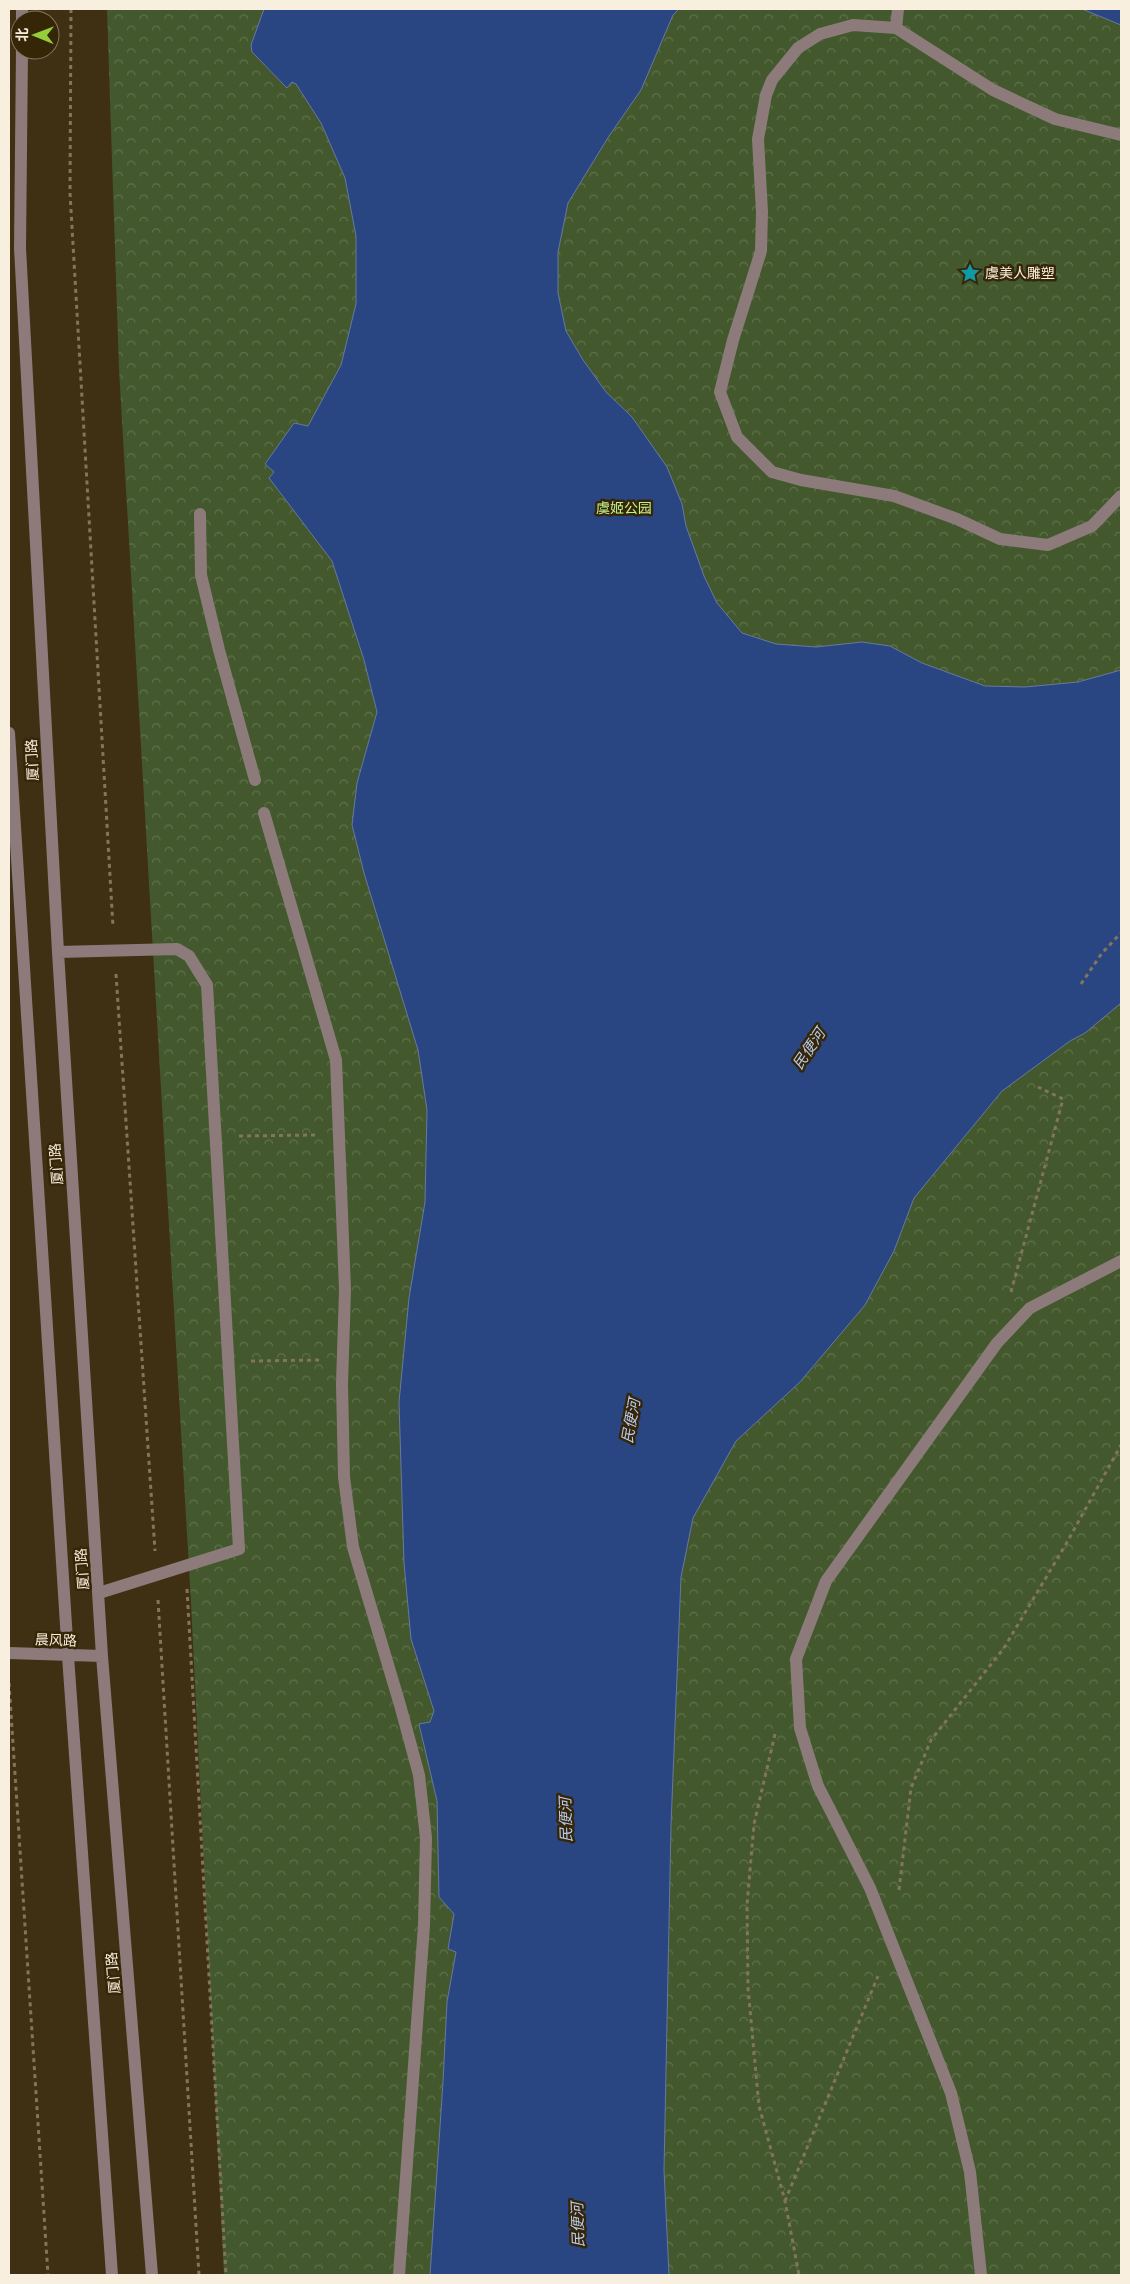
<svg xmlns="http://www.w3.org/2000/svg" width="1130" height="2284" font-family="'Fira Sans Condensed','Noto Sans SC',sans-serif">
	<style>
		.park { fill: url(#park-crowns) }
		.water { fill: #2a4682; stroke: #68799e }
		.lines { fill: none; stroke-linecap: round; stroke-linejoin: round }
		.path { stroke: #83755c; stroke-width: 3; stroke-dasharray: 4 4; stroke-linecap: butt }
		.minor { stroke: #8d7b7c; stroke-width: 12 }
		.labels { text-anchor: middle; stroke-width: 5; stroke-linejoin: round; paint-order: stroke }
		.poi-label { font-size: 14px; fill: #f9efde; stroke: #362608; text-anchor: start }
		.park-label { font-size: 14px; fill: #c0f18f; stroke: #362608 }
		.street-label { font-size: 14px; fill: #f9efde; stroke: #362608 }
		.water-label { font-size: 15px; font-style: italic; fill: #b7caee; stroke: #362608 }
	</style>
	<defs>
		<pattern id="park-crowns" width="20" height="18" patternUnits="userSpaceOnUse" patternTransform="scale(1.25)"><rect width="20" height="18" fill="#43592d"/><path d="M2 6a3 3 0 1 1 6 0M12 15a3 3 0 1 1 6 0" fill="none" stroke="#5f714b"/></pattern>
	</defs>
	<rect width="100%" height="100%" fill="#403013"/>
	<!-- park -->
	<path class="park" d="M107,9H1121V2275H224L191,1602L119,369Z"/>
	<!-- water -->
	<path class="water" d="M264,9H679L673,15L641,90L609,136L568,203L558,252V293L566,331L583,360L606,392L632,417L667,467L682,504L686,526L704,576L717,603L742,633L776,644L816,647L862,642L890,646L922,663L985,686L1025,687L1078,682L1121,670V1003L1085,1033L1070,1041L1002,1091L914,1198L894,1251L865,1305L800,1382L736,1441L693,1518L681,1577L671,1825L664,2170L669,2275H430L443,2082L447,2002L456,1952L448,1949L454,1914L439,1897L437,1801L419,1724L430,1722L434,1711L411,1639L404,1563L399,1402L409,1298L425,1202L427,1110L418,1050L364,873L352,825L357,783L377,712L364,660L332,561L269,478L274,472L265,464L294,423L308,426L341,365L356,304V236L345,178L321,123L296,84L292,82L287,88L252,52L251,45Z
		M1082,9H1121V25Z"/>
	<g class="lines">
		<!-- path -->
		<path class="path" d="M71,9L70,193L113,927
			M116,974L155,1551
			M1081,984L1102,953L1121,933
			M239,1136L315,1135
			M1011,1292L1063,1099L1038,1087
			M251,1361L320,1360
			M187,1589L226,2275
			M158,1600L199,2275
			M9,1683L48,2275
			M775,1734L754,1824L747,1905L748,1988L759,2106L785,2201L799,2275
			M899,1890L911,1788L931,1740L1004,1648L1066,1544L1121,1445
			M785,2201L878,1976"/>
		<!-- minor -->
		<path class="minor" d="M22,20V9
			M896,28L898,9
			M22,50L20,248L58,952L102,1656L152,2275
			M1121,135L1055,119L993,90L896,28L853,25L820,34L798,48L772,80L766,95L758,139L762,212L761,251L733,340L720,392L737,437L772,472L801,480L894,496L957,519L1000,539L1048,545L1092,526L1121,496
			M200,514L201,575L219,650L255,780
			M9,733L68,1656L112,2275
			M264,813L336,1060L345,1290L342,1384L344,1477L353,1547L400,1705L419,1775L426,1838L424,1925L399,2275
			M58,952L177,949L189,956L207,985L239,1549L99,1593
			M9,1653L102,1656
			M981,2275L970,2172L951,2093L870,1888L818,1786L800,1728L796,1659L826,1581L997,1343L1030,1308L1121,1261"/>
	</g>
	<!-- icons -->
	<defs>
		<symbol id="sight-bare" viewBox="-9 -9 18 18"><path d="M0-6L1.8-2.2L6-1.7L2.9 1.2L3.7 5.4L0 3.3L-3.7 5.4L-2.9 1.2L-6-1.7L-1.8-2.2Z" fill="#0f9aa8" stroke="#362608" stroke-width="2.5" paint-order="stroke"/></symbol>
	</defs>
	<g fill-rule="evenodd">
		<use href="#sight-bare" x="956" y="259" width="28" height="28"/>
	</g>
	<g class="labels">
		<!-- poi labels -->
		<g class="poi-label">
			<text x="985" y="278">虞美人雕塑</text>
		</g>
		<!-- park labels -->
		<g class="park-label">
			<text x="624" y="513">虞姬公园</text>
		</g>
		<!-- street labels -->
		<g class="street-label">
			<text transform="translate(32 760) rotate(-93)" y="5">厦门路</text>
			<text transform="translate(56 1164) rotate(-94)" y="5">厦门路</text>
			<text transform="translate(82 1569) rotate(-94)" y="5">厦门路</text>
			<text transform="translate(56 1640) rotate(2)" y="5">晨风路</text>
			<text transform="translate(113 1973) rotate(-95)" y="5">厦门路</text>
		</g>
		<!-- water labels -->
		<g class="water-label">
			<text transform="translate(809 1049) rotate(-56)" y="5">民便河</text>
			<text transform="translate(631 1421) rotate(-80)" y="5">民便河</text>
			<text transform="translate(566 1820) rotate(-92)" y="5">民便河</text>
			<text transform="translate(578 2225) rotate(-92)" y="5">民便河</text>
		</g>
	</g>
	<!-- border -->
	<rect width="1130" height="2284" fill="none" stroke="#f9efde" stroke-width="20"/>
	<!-- north arrow -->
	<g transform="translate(35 35) rotate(271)"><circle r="24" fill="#362608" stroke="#84765e"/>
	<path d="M0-4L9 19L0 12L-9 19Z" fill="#94cc3c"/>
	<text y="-8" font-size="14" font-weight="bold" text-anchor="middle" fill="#f9efde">北</text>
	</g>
</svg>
